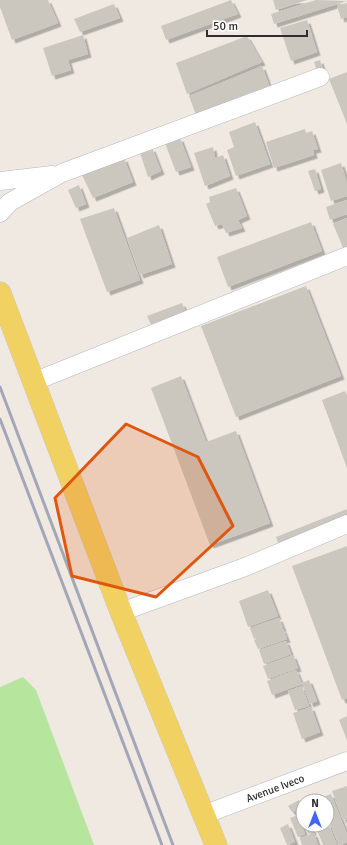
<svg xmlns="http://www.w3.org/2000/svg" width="347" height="845" font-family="Signika,sans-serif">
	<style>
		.green { fill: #b6e59e }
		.building { fill: #cbc7bf; filter: url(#shadow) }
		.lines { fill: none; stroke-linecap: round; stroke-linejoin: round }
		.minor-casing { stroke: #b4b7c1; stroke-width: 19 }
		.major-casing { stroke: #c9c9c9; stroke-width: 23 }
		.minor { stroke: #fff; stroke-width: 18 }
		.major { stroke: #f2d163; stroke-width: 22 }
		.rail { stroke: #a3a6b8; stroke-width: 3 }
		.marked { fill: #df570e; fill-opacity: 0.2; stroke: #df570e; stroke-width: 3; stroke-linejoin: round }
		.labels { text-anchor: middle; stroke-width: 3.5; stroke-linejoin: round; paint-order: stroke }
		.street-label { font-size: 11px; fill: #2e2e2e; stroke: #fff }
	</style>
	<defs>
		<filter id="shadow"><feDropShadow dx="3.5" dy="3.5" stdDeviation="0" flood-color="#0004"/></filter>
	</defs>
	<rect width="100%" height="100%" fill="#efe9e1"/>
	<!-- green -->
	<path class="green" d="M23,677L36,690L94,845H0V687Z"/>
	<!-- building -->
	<path class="building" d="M0,0H48L58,23L12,40L0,7Z
		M231,0L238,14L166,40L161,26Z
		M273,0H307L276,10Z
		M316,0L347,1L274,24L271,14Z
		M347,3V17L341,19L337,6Z
		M114,4L120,18L80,32L74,19Z
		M307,20L317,52L291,61L280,28Z
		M83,35L88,54L68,60L71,70L52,76L43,48Z
		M247,36L262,62L187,94L176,63Z
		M320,60L323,70L317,72L314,62Z
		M262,66L270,88L196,115L189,96Z
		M347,72V124L329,79Z
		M255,122L270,164L236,176L227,150L234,147L229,132Z
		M305,129L306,133L312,131L318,149L313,150L314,155L274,168L266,142Z
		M180,138L191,167L176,172L165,143Z
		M213,147L215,158L223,155L230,176L205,186L194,153Z
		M152,148L161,171L148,177L140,153Z
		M124,158L133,182L93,198L82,175Z
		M341,163L347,183V196L331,201L321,170Z
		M315,169L321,189L315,191L308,171Z
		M79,185L86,204L76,208L68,190Z
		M236,188L247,216L238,220L242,228L226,233L222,224L215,226L206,204L210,202L209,197Z
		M347,200V214L330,220L326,207Z
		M114,208L140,280L107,292L80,219Z
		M347,218V257L333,224Z
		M311,222L322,251L228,287L217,257Z
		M159,225L172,264L140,275L127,238Z
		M306,286L341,376L236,417L201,326Z
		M182,303L188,318L153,329L147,316Z
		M181,376L206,442L236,431L270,523L210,545L151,388Z
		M345,391L347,395V468L322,400Z
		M347,509V522L280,548L276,537Z
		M347,546V698L342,700L292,566Z
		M268,590L278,616L248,627L239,601Z
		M279,618L283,628L254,639L250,628Z
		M283,629L287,639L258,649L254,640Z
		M286,641L291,654L264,664L259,650Z
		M293,655L298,668L268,679L263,666Z
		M296,670L302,684L272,695L267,681Z
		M309,680L317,701L310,704L302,683Z
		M302,686L309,706L295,710L288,691Z
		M311,707L320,732L302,739L293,713Z
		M347,716V740L339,720Z
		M347,786V819L343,820L332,791Z
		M331,794L347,834V842L341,845H339L327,816V801H321L320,798Z
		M299,800L302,806L300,808L302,811L297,814L295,810L292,812L288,806Z
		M301,814L303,819L302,826L305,834L298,837L290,818Z
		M327,820L337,845H323L315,825H327Z
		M288,824L295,842L287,845L280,828Z
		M311,825L313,832L308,834L305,826Z
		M314,833L318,845H302L300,838Z"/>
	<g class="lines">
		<defs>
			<g id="minor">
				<path d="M0,181L52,175"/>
				<path d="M0,213L10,202L62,173L320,77"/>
				<path d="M33,382L347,256"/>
				<path d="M121,612L245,567L347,524"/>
				<path id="s1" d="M203,815L347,761"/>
			</g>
			<path id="major" d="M0,293L121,612L216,845"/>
		</defs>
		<!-- minor casing -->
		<use href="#minor" class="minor-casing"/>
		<!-- major casing -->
		<use href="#major" class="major-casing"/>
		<!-- minor -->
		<use href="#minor" class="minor"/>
		<!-- major -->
		<use href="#major" class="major"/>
		<!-- rail -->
		<path class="rail" d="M0,387L173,845
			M0,419L162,845"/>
	</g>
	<!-- marked area -->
	<path class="marked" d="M126,424L198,457L233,526L156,597L72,576L55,498Z"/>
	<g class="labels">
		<!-- street labels -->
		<g class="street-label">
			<text dy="4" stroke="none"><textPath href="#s1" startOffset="77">Avenue Iveco</textPath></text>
		</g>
	</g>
	<!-- north arrow -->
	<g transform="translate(315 813)"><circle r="19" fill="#ffffff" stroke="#ababab"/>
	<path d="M0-3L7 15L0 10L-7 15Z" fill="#4264fb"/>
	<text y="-6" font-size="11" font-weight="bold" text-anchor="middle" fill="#2e2e2e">N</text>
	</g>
	<!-- scale -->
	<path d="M207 30v6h100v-6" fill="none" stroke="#2e2e2e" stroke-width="2"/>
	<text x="213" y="30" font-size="12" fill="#2e2e2e" stroke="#ffffff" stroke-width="3" paint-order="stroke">50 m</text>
</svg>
